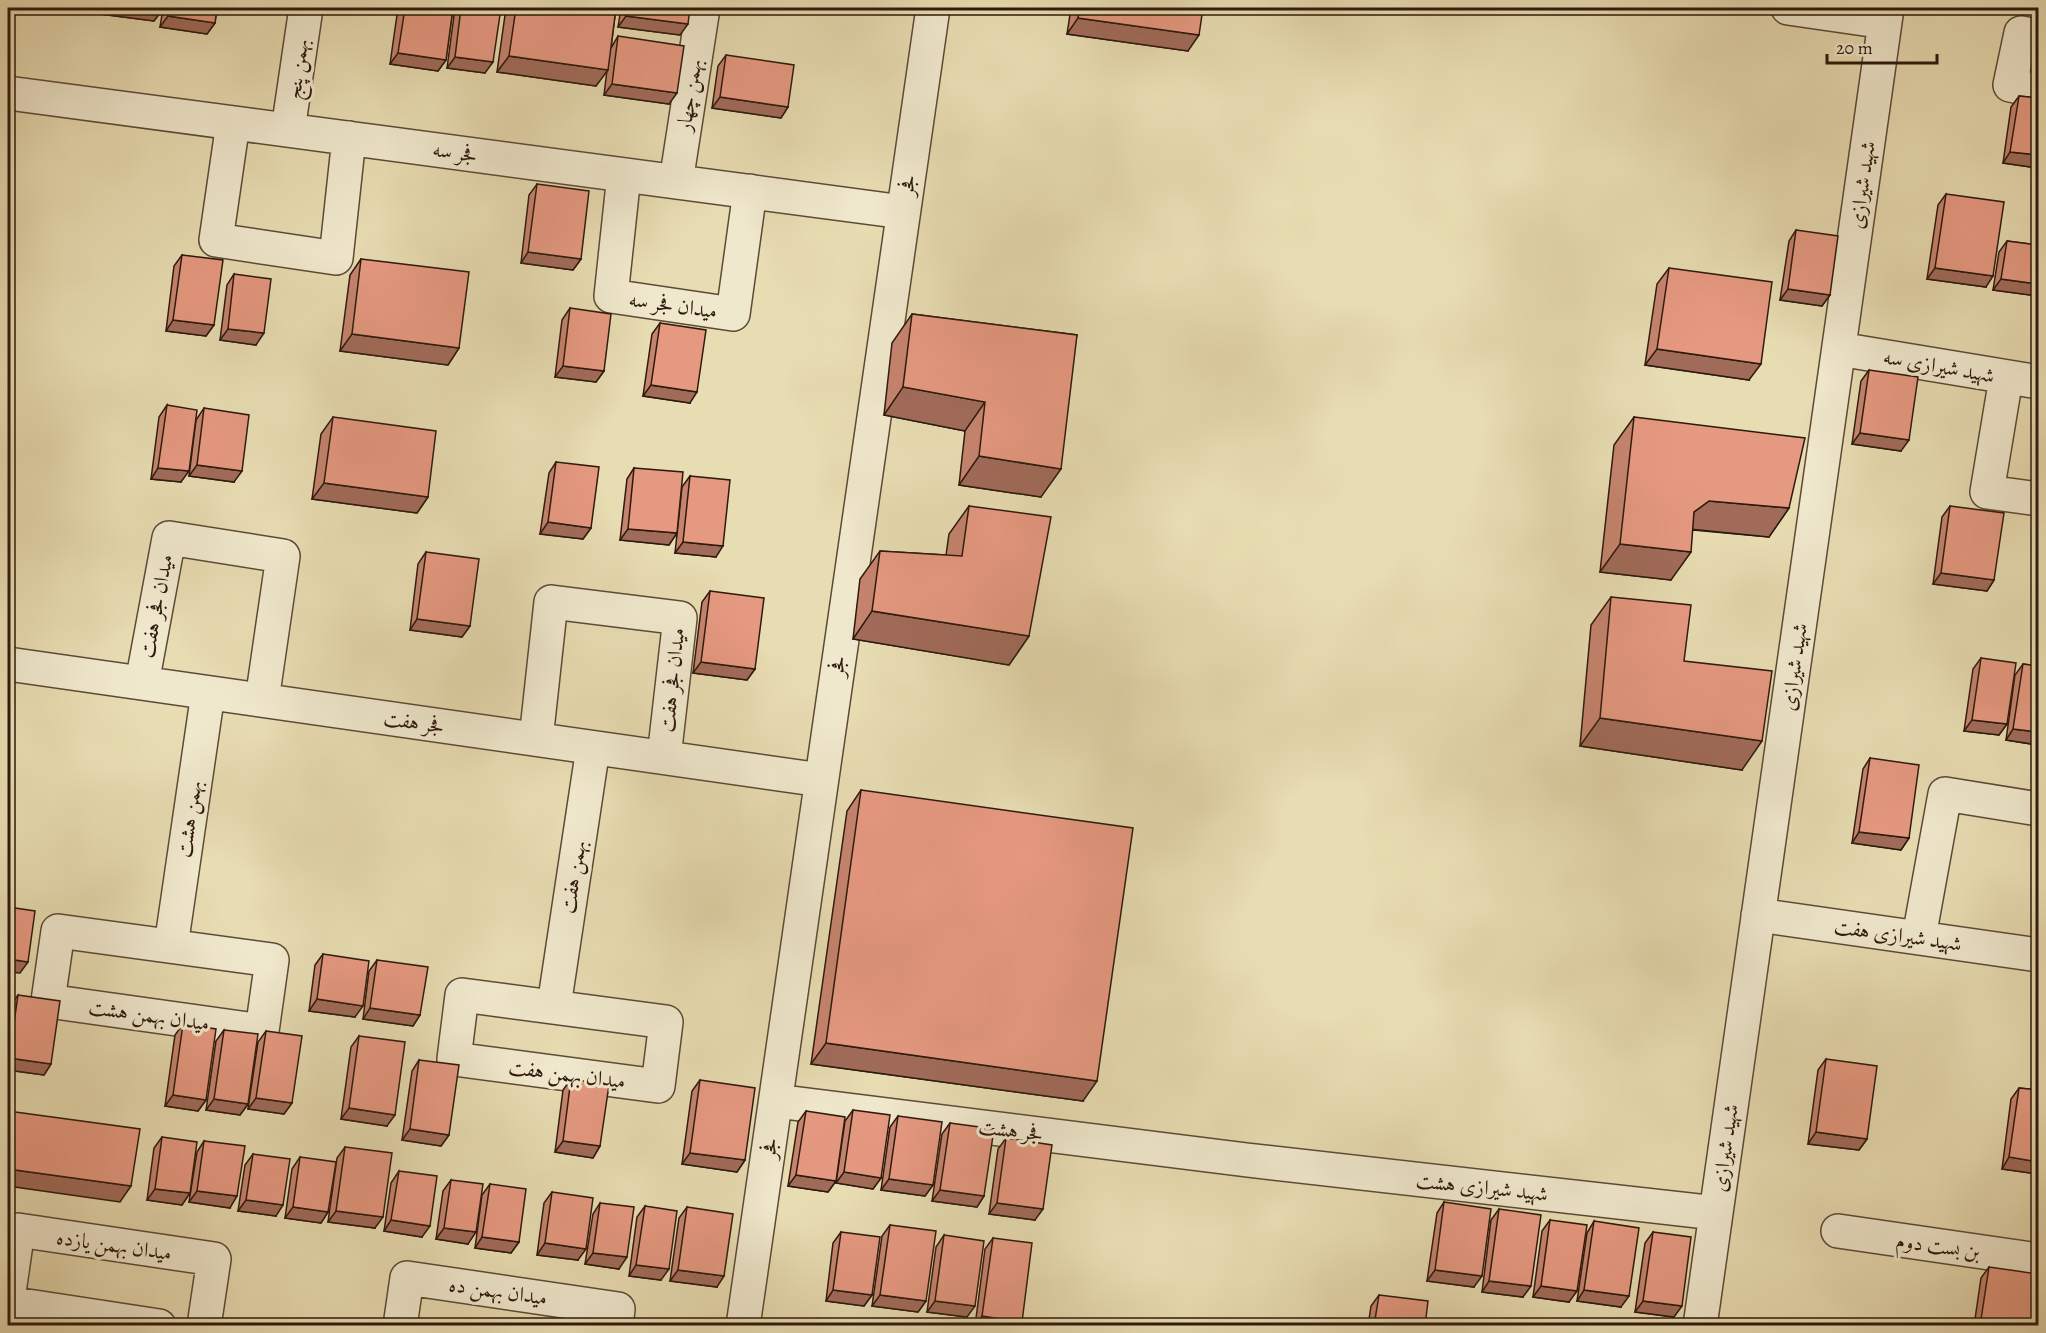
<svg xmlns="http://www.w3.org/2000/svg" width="2046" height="1333" font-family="Alegreya,Amiri,serif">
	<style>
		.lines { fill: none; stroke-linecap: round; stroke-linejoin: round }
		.minor-casing { stroke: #5c4a36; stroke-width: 36 }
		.minor { stroke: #f0e8cd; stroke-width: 33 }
		.wall { fill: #c6846f; stroke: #2d190d; stroke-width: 1.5 }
		.shaded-wall { fill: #a16b5a; stroke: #2d190d; stroke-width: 1.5 }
		.building { fill: #e69981; stroke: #2d190d; stroke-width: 1.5 }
		.labels { text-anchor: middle; stroke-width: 6; stroke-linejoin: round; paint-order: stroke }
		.street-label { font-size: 21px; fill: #2d190d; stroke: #f0e8cd }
	</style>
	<rect width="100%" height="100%" fill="#e8dcb2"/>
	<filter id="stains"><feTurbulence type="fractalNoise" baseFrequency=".00333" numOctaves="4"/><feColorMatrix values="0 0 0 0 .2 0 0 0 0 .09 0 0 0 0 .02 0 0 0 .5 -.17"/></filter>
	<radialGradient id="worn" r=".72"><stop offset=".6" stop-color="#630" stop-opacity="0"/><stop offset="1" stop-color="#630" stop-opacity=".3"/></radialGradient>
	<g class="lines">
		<defs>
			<path id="minor" d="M1788,8L1885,22
				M2038,36L2021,33L2010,85L2038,91
				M8,93L903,212
				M233,123L216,240L336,258L349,138
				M288,130L306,8
				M624,175L611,296L733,314L750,191
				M676,182L703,8
				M1839,349L2038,382
				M2006,378L1987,492L2038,499
				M8,664L821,780
				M142,683L169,538L283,556L262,700
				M536,739L551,602L680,618L664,757
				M1758,915L2038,955
				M58,931L272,960L262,1031L48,1001Z
				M1919,937L1945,794L2038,809
				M171,946L208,693
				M462,995L666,1022L658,1086L454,1059Z
				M554,1006L593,748
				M776,1101L1247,1160L1716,1213
				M1838,1231L2038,1260
				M8,1299L18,1230L214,1259L204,1326
				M8,1303L159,1326
				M400,1326L407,1278L618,1309L616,1326
				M743,1326L933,8
				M1700,1326L1887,8"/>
		</defs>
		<!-- minor casing -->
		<use href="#minor" class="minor-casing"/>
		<!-- minor -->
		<use href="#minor" class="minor"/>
	</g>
	<!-- wall -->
	<path class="wall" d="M101,8H162V10L154,21L100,14Z
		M163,8H217L215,23L207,34L160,27Z
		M398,8H453L446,60L438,71L390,64Z
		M455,8H501L485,73L447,68Z
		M506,8H616L611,48L618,36L669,104L604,95L607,70L596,86L497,72Z
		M621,8H690L680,35L618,27Z
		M1071,8H1203L1188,51L1067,34Z
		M726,55L788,107L781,118L712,108L718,66Z
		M2019,96L2038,98V168L2003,163L2011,107Z
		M537,184L581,259L573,270L521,263L529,195Z
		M1946,194L1986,287L1927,279L1938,205Z
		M1796,230L1830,295L1822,306L1780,300L1789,241Z
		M2007,241L2038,245V296L1993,290L1999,252Z
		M182,255L214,325L206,336L166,331L174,266Z
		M361,259L459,348L448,365L340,351L350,275Z
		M1669,268L1749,380L1645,365L1657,284Z
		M234,274L256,345L220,340L227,285Z
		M570,308L604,371L596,382L555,377L562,320Z
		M912,314L1077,335L1041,497L959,485L965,431L884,415L892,343Z
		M660,323L690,403L643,396L652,334Z
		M1869,370L1901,451L1852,444L1861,381Z
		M167,405L181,482L151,479L159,417Z
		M204,408L234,482L189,476L196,420Z
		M333,417L428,497L417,513L312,499L321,434Z
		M1634,417L1789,508L1769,537L1693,530L1671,580L1600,572L1614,445Z
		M556,462L591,528L583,539L540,534L549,473Z
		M634,468L677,533L669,545L620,540L627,479Z
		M690,476L716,557L675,553L682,487Z
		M969,506L1029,636L1009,665L853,639L860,579L880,551L946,555L949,534Z
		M1950,506L1994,580L1987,591L1933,584L1942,517Z
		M426,552L470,626L462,637L410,630L418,564Z
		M710,591L755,669L747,680L693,673L702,602Z
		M1611,597L1684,661L1742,770L1580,746L1591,625Z
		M1981,658L2007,724L1999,735L1964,731L1973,669Z
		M2023,664L2038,666V745L2006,740L2015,675Z
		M1870,758L1909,838L1901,850L1852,843L1863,769Z
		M861,790L1083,1101L811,1064L847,811Z
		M323,954L355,1017L309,1011L315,965Z
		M377,960L420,1015L413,1026L363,1019L369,971Z
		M18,995L51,1064L44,1075L8,1070V1024L10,1006Z
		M183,1024L206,1100L198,1111L165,1106L175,1035Z
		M224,1030L248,1104L240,1115L206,1110L216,1041Z
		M266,1031L292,1103L284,1114L248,1109L258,1042Z
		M359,1036L387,1126L341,1119L351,1047Z
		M1826,1059L1867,1139L1859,1150L1808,1144L1818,1070Z
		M419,1060L449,1135L441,1146L402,1140L412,1071Z
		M571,1079L600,1146L593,1158L555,1152L563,1090Z
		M700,1080L745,1160L737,1172L682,1164L692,1091Z
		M2019,1088L2038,1090V1174L2002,1169L2011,1099Z
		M853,1110L881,1178L873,1189L836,1183L845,1121Z
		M806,1111L836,1181L828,1192L788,1186L798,1122Z
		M898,1116L933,1185L925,1196L881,1190L890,1127Z
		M950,1123L984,1196L977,1207L932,1201L942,1134Z
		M162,1137L190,1193L182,1205L147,1200L154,1148Z
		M1006,1138L1035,1220L989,1214L998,1149Z
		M204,1141L230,1208L189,1202L197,1152Z
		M345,1147L375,1228L328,1222L337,1158Z
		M253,1154L276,1216L238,1211L245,1165Z
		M300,1157L328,1212L321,1223L285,1218L292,1169Z
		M399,1171L422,1237L384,1231L391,1183Z
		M451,1180L468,1244L436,1239L443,1191Z
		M490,1184L519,1242L511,1253L475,1248L482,1195Z
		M552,1192L578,1260L537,1255L544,1203Z
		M1444,1202L1474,1287L1427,1281L1437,1213Z
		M600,1203L619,1269L585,1264L593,1214Z
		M645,1206L661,1280L629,1276L637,1217Z
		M687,1207L717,1287L670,1281L679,1218Z
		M1499,1209L1523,1297L1482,1292L1491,1220Z
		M1550,1220L1569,1302L1533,1297L1542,1231Z
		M1594,1221L1621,1307L1577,1301L1587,1233Z
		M890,1225L926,1301L918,1312L872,1306L882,1236Z
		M841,1232L872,1295L864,1306L826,1301L833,1243Z
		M1653,1232L1674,1317L1635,1312L1645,1243Z
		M944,1235L967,1317L927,1312L936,1247Z
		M993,1238L1022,1322L1019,1326H975L985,1249Z
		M1989,1267L2034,1326H1974L1981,1278Z
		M1379,1295L1425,1326H1368L1371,1306Z"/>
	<!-- shaded-wall -->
	<path class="shaded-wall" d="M104,8H142L162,10L154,21L100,14Z
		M961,8H1007L1003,13Z
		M168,16L215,23L207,34L160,27Z
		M626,16L688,24L680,35L618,27Z
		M1078,18L1199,35L1188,51L1067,34Z
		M398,53L446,60L438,71L390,64Z
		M509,56L608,70L596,86L497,72Z
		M455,57L493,62L485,73L447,68Z
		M612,84L677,93L669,104L604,95Z
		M720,97L788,107L781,118L712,108Z
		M2010,152L2038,155V168L2003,163Z
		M528,252L581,259L573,270L521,263Z
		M1935,268L1993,276L1986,287L1927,279Z
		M2001,279L2038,284V296L1993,290Z
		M1788,289L1830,295L1822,306L1780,300Z
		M173,320L214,325L206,336L166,331Z
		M228,329L264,333L256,345L220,340Z
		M352,334L459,348L448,365L340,351Z
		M1657,349L1761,364L1749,380L1645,365Z
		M563,366L604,371L596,382L555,377Z
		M651,385L697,392L690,403L643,396Z
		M903,387L985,402L965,431L884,415Z
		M1860,433L1909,440L1901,451L1852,444Z
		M979,456L1061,469L1041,497L959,485Z
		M197,465L242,471L234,482L189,476Z
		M158,468L189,471L181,482L151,479Z
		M324,483L428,497L417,513L312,499Z
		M1709,501L1789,508L1769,537L1689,529L1694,512Z
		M548,522L591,528L583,539L540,534Z
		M628,529L677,533L669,545L620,540Z
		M683,542L723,546L716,557L675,553Z
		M1620,544L1691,552L1671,580L1600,572Z
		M1941,573L1994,580L1987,591L1933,584Z
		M872,611L1029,636L1009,665L853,639Z
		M417,619L470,626L462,637L410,630Z
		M701,662L755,669L747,680L693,673Z
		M1600,718L1762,741L1742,770L1580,746Z
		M1972,720L2007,724L1999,735L1964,731Z
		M2013,729L2038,732V745L2006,740Z
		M1859,832L1909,838L1901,850L1852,843Z
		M8,959L28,962L20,973L8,972Z
		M317,999L363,1006L355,1017L309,1011Z
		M370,1008L420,1015L413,1026L363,1019Z
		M826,1043L1097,1081L1083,1101L811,1064Z
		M9,1058L51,1064L44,1075L8,1070V1060Z
		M173,1095L206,1100L198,1111L165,1106Z
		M256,1098L292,1103L284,1114L248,1109Z
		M214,1099L248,1104L240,1115L206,1110Z
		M349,1108L395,1115L387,1126L341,1119Z
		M410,1129L449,1135L441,1146L402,1140Z
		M1816,1132L1867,1139L1859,1150L1808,1144Z
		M563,1141L600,1146L593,1158L555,1152Z
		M690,1153L745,1160L737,1172L682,1164Z
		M2009,1157L2038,1162V1174L2002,1169Z
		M8,1169L131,1186L120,1202L8,1186Z
		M844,1172L881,1178L873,1189L836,1183Z
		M796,1175L836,1181L828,1192L788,1186Z
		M889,1179L933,1185L925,1196L881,1190Z
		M155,1189L190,1193L182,1205L147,1200Z
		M940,1190L984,1196L977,1207L932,1201Z
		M197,1191L237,1196L230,1208L189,1202Z
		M246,1200L283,1205L276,1216L238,1211Z
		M997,1203L1043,1209L1035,1220L989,1214Z
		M293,1207L328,1212L321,1223L285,1218Z
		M336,1211L383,1217L375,1228L328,1222Z
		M391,1220L430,1226L422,1237L384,1231Z
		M444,1228L476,1232L468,1244L436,1239Z
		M482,1237L519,1242L511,1253L475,1248Z
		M545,1243L586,1249L578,1260L537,1255Z
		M593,1253L627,1257L619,1269L585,1264Z
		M636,1265L669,1269L661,1280L629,1276Z
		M678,1270L724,1276L717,1287L670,1281Z
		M1435,1270L1482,1276L1474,1287L1427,1281Z
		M1489,1281L1531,1286L1523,1297L1482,1292Z
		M1541,1286L1577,1291L1569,1302L1533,1297Z
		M833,1290L872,1295L864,1306L826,1301Z
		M1584,1290L1629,1296L1621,1307L1577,1301Z
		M880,1295L926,1301L918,1312L872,1306Z
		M935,1301L975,1306L967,1317L927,1312Z
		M1643,1301L1682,1306L1674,1317L1635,1312Z
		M982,1316L1022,1322L1019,1326H976Z"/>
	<!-- building -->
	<path class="building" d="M142,8H162V10Z
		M169,8H217L215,23L168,16Z
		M405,8H453L446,60L398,53Z
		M461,8H501L493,62L455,57Z
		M516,8H616L608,70L509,56Z
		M627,8H690L688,24L626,16Z
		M1080,8H1203L1199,35L1078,18Z
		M618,36L684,46L677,93L612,84Z
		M726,55L794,65L788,107L720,97Z
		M2019,96L2038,98V155L2010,152Z
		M537,184L589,191L581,259L528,252Z
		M1946,194L2004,202L1993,276L1935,268Z
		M1796,230L1838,236L1830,295L1788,289Z
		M2007,241L2038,245V284L2001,279Z
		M182,255L223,260L214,325L173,320Z
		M361,259L469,272L459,348L352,334Z
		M1669,268L1772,282L1761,364L1657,349Z
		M234,274L271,279L264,333L228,329Z
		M570,308L611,314L604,371L563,366Z
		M912,314L1077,335L1061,469L979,456L985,402L903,387Z
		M660,323L706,330L697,392L651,385Z
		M1869,370L1918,377L1909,440L1860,433Z
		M167,405L197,410L189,471L158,468Z
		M204,408L249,415L242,471L197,465Z
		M333,417L436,431L428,497L324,483Z
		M1634,417L1805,438L1789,508L1709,501L1694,512L1691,552L1620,544Z
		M556,462L599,467L591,528L548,522Z
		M634,468L683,472L677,533L628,529Z
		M690,476L730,480L723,546L683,542Z
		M969,506L1051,517L1029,636L872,611L880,551L962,556Z
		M1950,506L2004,513L1994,580L1941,573Z
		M426,552L479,559L470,626L417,619Z
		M710,591L764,598L755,669L701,662Z
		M1611,597L1691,605L1684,661L1772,671L1762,741L1600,718Z
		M1981,658L2016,663L2007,724L1972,720Z
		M2023,664L2038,666V732L2013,729Z
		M1870,758L1919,765L1909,838L1859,832Z
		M861,790L1133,828L1097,1081L826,1043Z
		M8,907L35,911L28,962L8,959Z
		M323,954L369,961L363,1006L317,999Z
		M377,960L428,967L420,1015L370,1008Z
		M18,995L60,1001L51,1064L9,1058Z
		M183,1024L216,1029L206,1100L173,1095Z
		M224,1030L258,1034L248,1104L214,1099Z
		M266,1031L302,1036L292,1103L256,1098Z
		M359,1036L405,1042L395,1115L349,1108Z
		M1826,1059L1877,1066L1867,1139L1816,1132Z
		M419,1060L459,1065L449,1135L410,1129Z
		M571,1079L609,1085L600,1146L563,1141Z
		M700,1080L755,1088L745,1160L690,1153Z
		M2019,1088L2038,1090V1162L2009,1157Z
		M853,1110L890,1115L881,1178L844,1172Z
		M8,1111L140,1129L131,1186L8,1169Z
		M806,1111L845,1117L836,1181L796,1175Z
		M898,1116L942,1122L933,1185L889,1179Z
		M950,1123L994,1129L984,1196L940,1190Z
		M162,1137L197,1142L190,1193L155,1189Z
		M1006,1138L1052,1145L1043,1209L997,1203Z
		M204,1141L245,1146L237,1196L197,1191Z
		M345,1147L392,1153L383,1217L336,1211Z
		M253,1154L290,1159L283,1205L246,1200Z
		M300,1157L336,1162L328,1212L293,1207Z
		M399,1171L437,1176L430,1226L391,1220Z
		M451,1180L483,1184L476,1232L444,1228Z
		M490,1184L526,1189L519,1242L482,1237Z
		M552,1192L593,1198L586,1249L545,1243Z
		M1444,1202L1491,1209L1482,1276L1435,1270Z
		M600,1203L634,1207L627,1257L593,1253Z
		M645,1206L677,1211L669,1269L636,1265Z
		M687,1207L733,1214L724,1276L678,1270Z
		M1499,1209L1541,1215L1531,1286L1489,1281Z
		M1550,1220L1587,1225L1577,1291L1541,1286Z
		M1594,1221L1639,1228L1629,1296L1584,1290Z
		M890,1225L936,1231L926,1301L880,1295Z
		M841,1232L880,1237L872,1295L833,1290Z
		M1653,1232L1691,1237L1682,1306L1643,1301Z
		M944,1235L984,1241L975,1306L935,1301Z
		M993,1238L1032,1243L1022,1322L982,1316Z
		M1989,1267L2038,1274V1292L2034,1326H1980Z
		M1379,1295L1428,1301L1425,1326H1374Z"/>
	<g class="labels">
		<!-- street labels -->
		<g class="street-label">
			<text transform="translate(297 69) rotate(-82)" y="7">بهمن پنج</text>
			<text transform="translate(689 95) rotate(-81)" y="7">بهمن چهار</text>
			<text transform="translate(455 152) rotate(8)" y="7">فجر سه</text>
			<text transform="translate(907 185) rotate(-81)" y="7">فجر</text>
			<text transform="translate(1862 185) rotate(-82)" y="7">شهید شیرازی</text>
			<text transform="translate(673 305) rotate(8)" y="7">میدان فجر سه</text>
			<text transform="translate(1939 366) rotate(10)" y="7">شهید شیرازی سه</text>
			<text transform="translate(156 606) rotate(-79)" y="7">میدان فجر هفت</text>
			<text transform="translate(837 666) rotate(-82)" y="7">فجر</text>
			<text transform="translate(1794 667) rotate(-82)" y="7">شهید شیرازی</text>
			<text transform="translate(672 680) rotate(-84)" y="7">میدان فجر هفت</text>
			<text transform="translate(414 722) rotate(8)" y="7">فجر هفت</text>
			<text transform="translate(189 819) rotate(-82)" y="7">بهمن هشت</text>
			<text transform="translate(573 877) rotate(-81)" y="7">بهمن هفت</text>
			<text transform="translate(1898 935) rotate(8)" y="7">شهید شیرازی هفت</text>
			<text transform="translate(149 1015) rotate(8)" y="7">میدان بهمن هشت</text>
			<text transform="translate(567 1074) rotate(7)" y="7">میدان بهمن هفت</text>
			<text transform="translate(1011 1130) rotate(7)" y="7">فجر هشت</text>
			<text transform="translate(769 1148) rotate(-82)" y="7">فجر</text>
			<text transform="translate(1725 1148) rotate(-82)" y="7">شهید شیرازی</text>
			<text transform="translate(1482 1187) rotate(6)" y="7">شهید شیرازی هشت</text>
			<text transform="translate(114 1245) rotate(8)" y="7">میدان بهمن یازده</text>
			<text transform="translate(1938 1246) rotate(8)" y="7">بن بست دوم</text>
			<text transform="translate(498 1291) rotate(8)" y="7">میدان بهمن ده</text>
		</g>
	</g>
	<!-- margin -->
	<rect width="2046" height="1333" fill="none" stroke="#e8dcb2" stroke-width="30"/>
	<rect x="9" y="9" width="2028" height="1315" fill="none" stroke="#2d190d" stroke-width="3"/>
	<rect x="15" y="15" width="2016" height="1303" fill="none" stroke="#2d190d" stroke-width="1.5"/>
	<!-- scale -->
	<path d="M1827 54v9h110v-9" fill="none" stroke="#2d190d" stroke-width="3"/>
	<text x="1836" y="54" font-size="18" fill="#2d190d" stroke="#f0e8cd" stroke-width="4.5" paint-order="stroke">20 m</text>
	<rect width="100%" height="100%" filter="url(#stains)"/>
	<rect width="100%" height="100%" fill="url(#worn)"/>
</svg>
